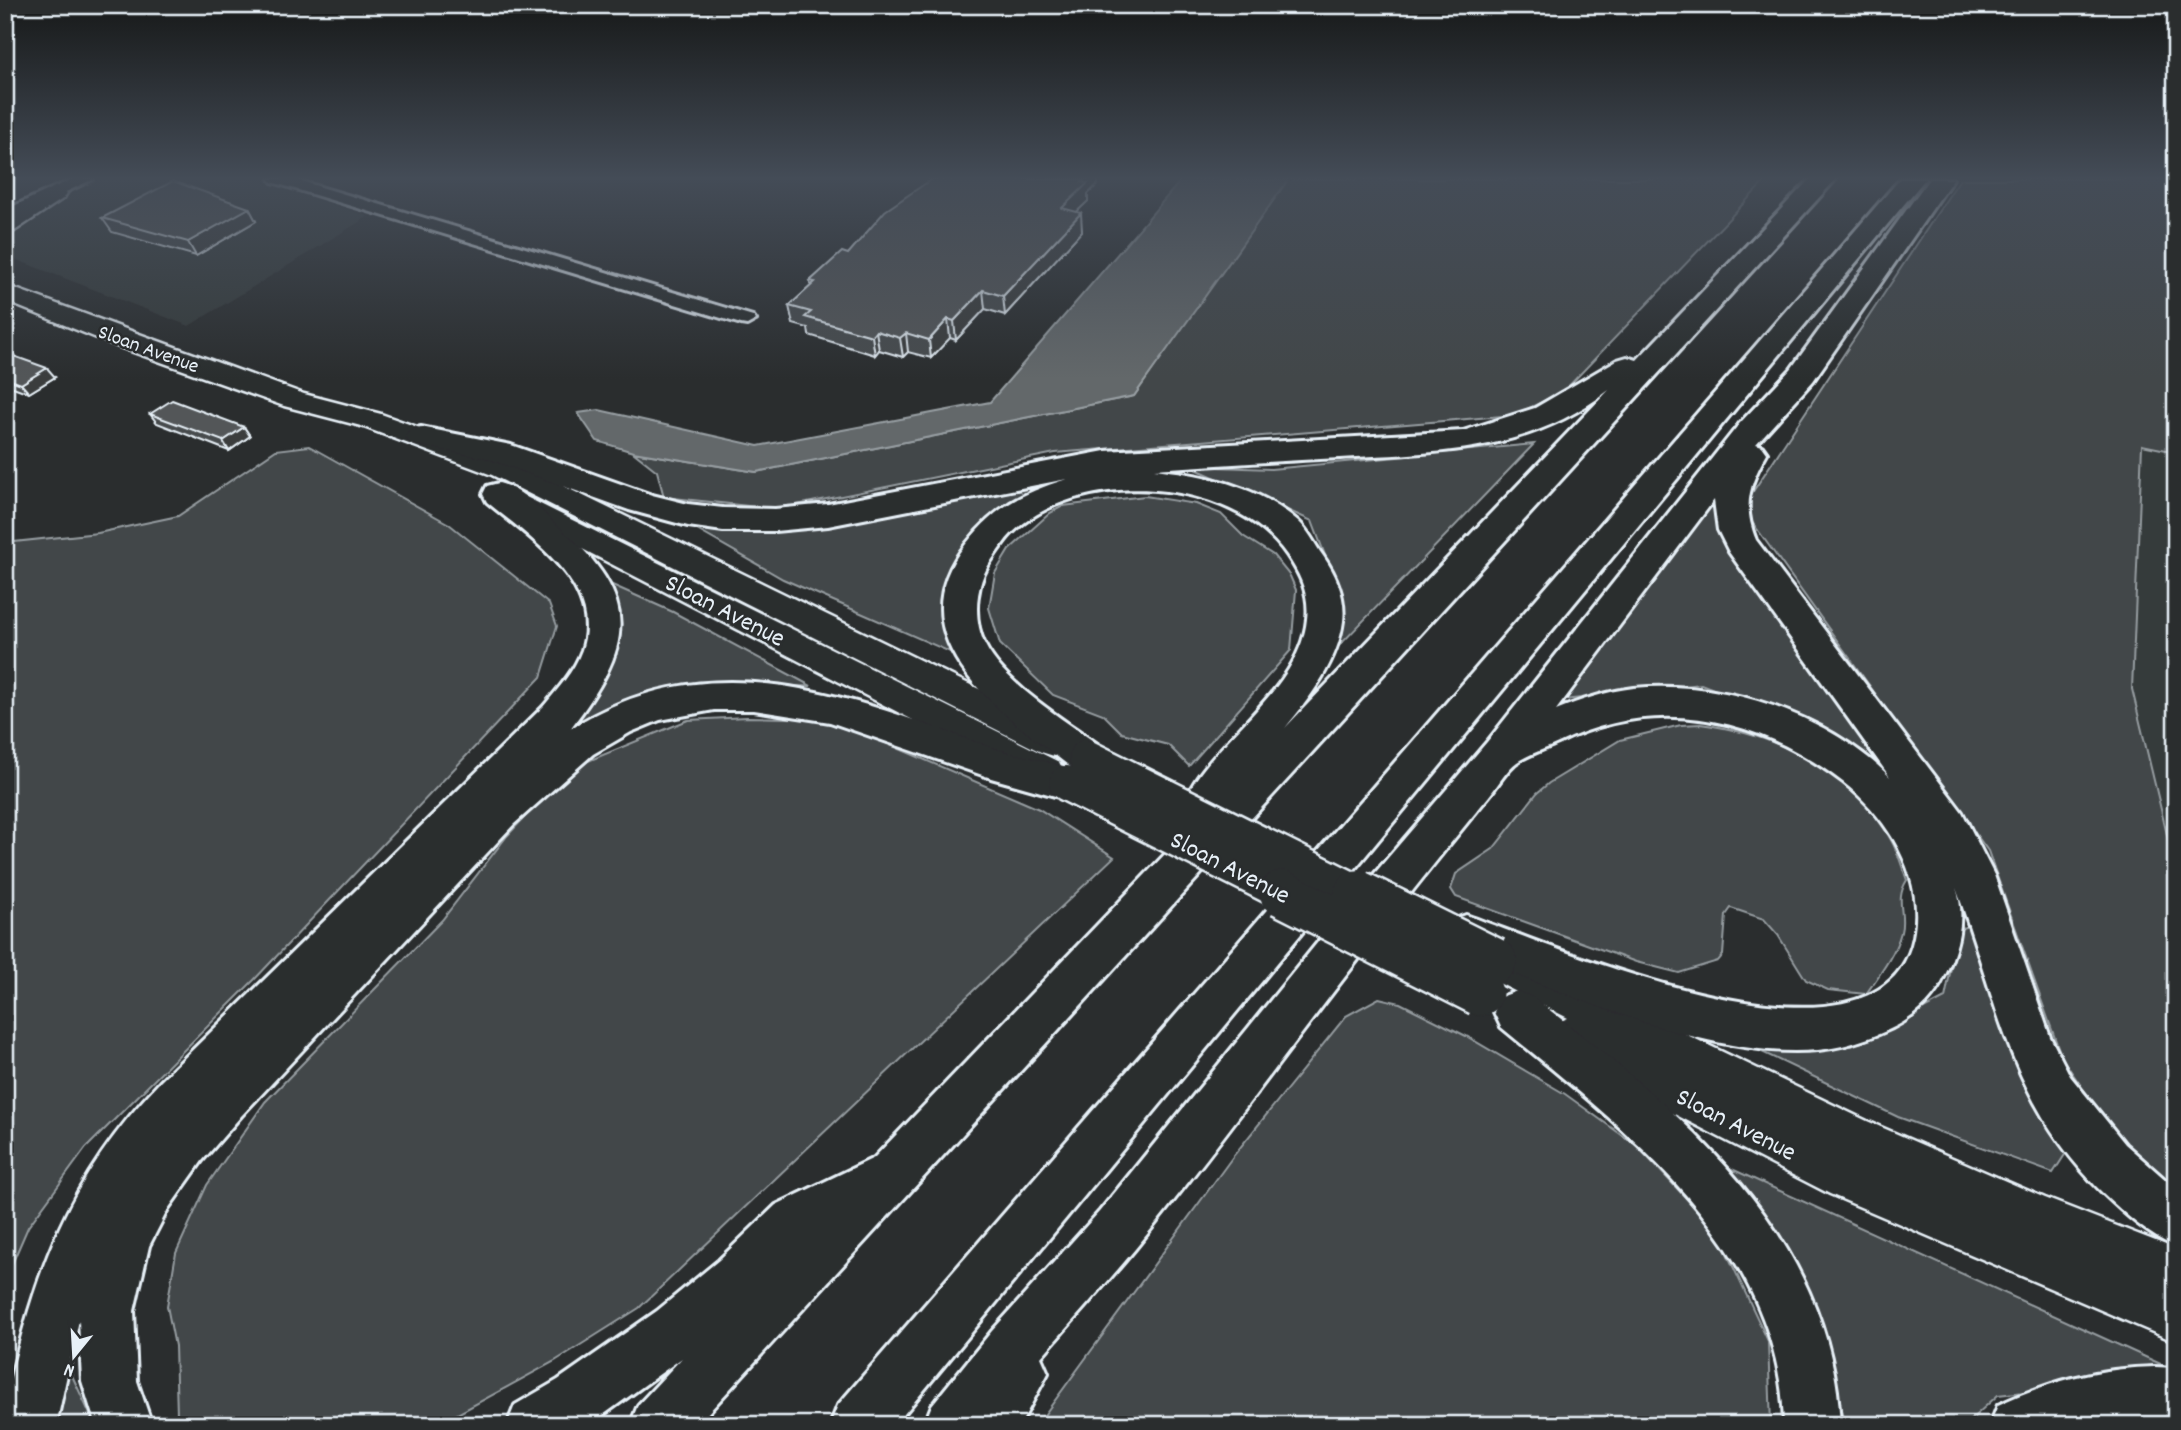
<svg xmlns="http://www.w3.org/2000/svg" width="2181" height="1430" font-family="Dekko,sans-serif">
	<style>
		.built { fill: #363a3b }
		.green { fill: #424648; stroke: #959ca0; stroke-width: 2 }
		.water { fill: #63686b; stroke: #989fa3; stroke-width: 2 }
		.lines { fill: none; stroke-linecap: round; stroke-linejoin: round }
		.street-casing { stroke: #e8f1f8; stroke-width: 6 }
		.secondary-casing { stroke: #e8f1f8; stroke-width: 5 }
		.highway-casing { stroke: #e8f1f8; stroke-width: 6 }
		.street { fill: #2a2d2e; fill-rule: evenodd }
		.secondary { fill: #2a2d2e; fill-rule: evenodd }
		.highway { fill: #2a2d2e; fill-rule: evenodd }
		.secondary-bridge-far1-casing { stroke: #e8f1f8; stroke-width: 39; stroke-linecap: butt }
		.secondary-bridge-casing { stroke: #e8f1f8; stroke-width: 50; stroke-linecap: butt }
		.secondary-bridge-far1 { stroke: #2a2d2e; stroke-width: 34 }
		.secondary-bridge { stroke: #2a2d2e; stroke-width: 45 }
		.wall { fill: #474b4d; stroke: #e8f1f8; stroke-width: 2 }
		.shaded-wall { fill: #3a3d3e; stroke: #e8f1f8; stroke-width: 2 }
		.building { fill: #535759; stroke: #e8f1f8; stroke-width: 2 }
		.labels { text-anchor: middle; stroke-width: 5; stroke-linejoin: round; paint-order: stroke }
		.far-street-label { font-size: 21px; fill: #e8f1f8; stroke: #2a2d2e }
		.street-label { font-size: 26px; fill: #e8f1f8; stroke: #2a2d2e }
	</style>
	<rect width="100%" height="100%" fill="#2a2d2e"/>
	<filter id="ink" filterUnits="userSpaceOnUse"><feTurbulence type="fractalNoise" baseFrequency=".0143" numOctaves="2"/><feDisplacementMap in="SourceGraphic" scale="14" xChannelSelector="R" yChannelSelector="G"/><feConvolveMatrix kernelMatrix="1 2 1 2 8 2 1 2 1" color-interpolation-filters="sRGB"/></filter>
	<g filter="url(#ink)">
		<!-- built -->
		<path class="built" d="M99,179H253L369,216L189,326L17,260L8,252L5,233L40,208Z
			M2142,444L2176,452V872L2132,689Z"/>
		<!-- green -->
		<path class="green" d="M1286,179H1767L1564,391L1515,415L1055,453L777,509L664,497L657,471L633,452L756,472L1134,396Z
			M1960,179H2176V452L2142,445L2132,689L2176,872V1186L2124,1149L2062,1058L1988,851L1742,508Z
			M1534,444L1340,645L1342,600L1312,521L1189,466L1271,469Z
			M309,446L449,524L549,604L557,626L541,677L254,980L86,1148L28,1227L5,1280V543L98,533L178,516L276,450Z
			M1038,484L973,539L946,597L950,652L783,579L683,522L746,531L864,517Z
			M1145,496L1196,504L1221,514L1243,536L1273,555L1290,576L1296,590L1291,650L1189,766L1168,745L1122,733L1103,714L1053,695L1000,644L989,608L995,573L1009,550L1050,513L1063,506Z
			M1710,504L1715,509L1894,776L1831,735L1701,684L1564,700Z
			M610,584L673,612L811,686L698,687L562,730L617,654Z
			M747,717L830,719L1039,809L1114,857L639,1308L555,1361L439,1424L193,1425L177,1415L175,1346L167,1306L176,1253L207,1185L265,1102L442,920L507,836L571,768L688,720Z
			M1700,724C1776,734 1853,771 1891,840C1898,852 1902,867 1907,880C1894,901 1906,912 1901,932C1895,955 1879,975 1866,994L1828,990L1806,980L1778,935L1764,919L1731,908L1726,915L1723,955L1718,961L1679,973L1636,962L1456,897L1451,889L1456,874L1493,849L1537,793L1549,783L1620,740L1681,725Z
			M1974,924L1990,992L2068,1150L2053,1173L1898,1117L1718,1031L1852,1046L1945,998L1959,929Z
			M1379,998L1400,1003L1466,1036L1565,1094L1637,1146L1716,1230L1768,1341L1771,1425H1037L1234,1155L1346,1016Z
			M1723,1165L2176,1371V1375L1998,1395L1965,1425H1842L1843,1417L1778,1232Z
			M69,1369L95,1425H55Z"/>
		<!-- water -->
		<path class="water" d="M1182,179L1288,180L1134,396L756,472L633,452L597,441L578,413L599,410L758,446L990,402Z"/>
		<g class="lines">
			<defs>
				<path id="street" d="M73,179H93L5,221V210Z
					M270,179H294L753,316L756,320L747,325L741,324L272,182Z"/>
				<path id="secondary" d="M56,186L67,193L64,198L13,232L5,234V216Z
					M5,285L304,394L381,414L512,461L1067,732L1072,742L1067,752L1054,756L1041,752L492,475L361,426L284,406L119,347L5,301Z
					M510,489L1059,762L1064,772L1059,782L1046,787L1033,782L499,506L495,499L499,492Z
					M1501,946L1867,1121L2045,1198L2176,1249V1342L1830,1194L1554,1052L1548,1038L1554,1024L1568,1018L1487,977L1481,964L1487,951Z"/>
				<path id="highway" d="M1810,179H1836L697,1425H630L638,1405L682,1358L589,1425H507L515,1405L558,1380L657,1311L719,1260L776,1205L874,1158L1170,849L1165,839C1176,817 1186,793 1200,774C1235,726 1301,681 1307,619C1310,594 1300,574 1287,555C1232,476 1079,467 1011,534C1005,540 1000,548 995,555C976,580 971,615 985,645C1005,685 1065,720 1100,746L1106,757L1100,768L1086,773L1072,768C1005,716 890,640 966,544C995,507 1022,493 1067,479L828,526L775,531H723L688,526L629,510L485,458L410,444L405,437L410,430L421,427L511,445L652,495L688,504L723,508L775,509L828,504L1105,451L1463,431L1535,408L1617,360L1627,357L1637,360ZM1609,390L1285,728C1310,698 1338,661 1343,621C1346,598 1336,574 1323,556C1315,545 1308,530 1298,521C1257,486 1206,475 1154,469C1216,465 1278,461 1340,458C1438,452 1527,454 1609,390Z
					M1900,179H1925L895,1425H830L838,1405Z
					M1929,179H1953L1813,381L1756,444L1762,446L1767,453C1749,484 1742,506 1756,540L1962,812L1994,875L2050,1037L2070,1076L2125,1144L2176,1189V1247C2148,1235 2125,1214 2103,1193C2009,1100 1999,1004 1956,888C1967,920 1956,956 1940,985C1926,1009 1904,1024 1879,1034C1859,1042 1839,1048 1818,1050C1706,1061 1555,988 1450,949L1444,935L1450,921L1466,915C1552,945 1882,1092 1914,937C1926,878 1888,817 1843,782C1757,716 1657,695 1558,743C1545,749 1529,754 1517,762C1507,769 1497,786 1489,796C1462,829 1436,861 1410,894C1316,1010 1230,1133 1135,1249C1105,1285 1072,1321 1041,1357L1048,1373L1020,1425H924L932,1405L992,1331L1100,1211L1352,900L1487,742L1740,423L1791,369ZM1714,500L1718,530L1729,552L1890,777C1825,713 1724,680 1634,688C1607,691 1581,700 1556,710Z
					M499,483C522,489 542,511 559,527C643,599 633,647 570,729C710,640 847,696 988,746C1018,756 1050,761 1080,771L1086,783L1080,795L1066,799L991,778L830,722L754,710H714L660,720L631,732L593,754L514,824L241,1116L202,1161L168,1209L149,1246L134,1311L137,1381L152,1425H96L82,1381L79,1320L56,1425H5V1402C36,1271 65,1182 160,1082L543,707C558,689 574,672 582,650C604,585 529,537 487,502L483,494L487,486Z
					M1517,991L1533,997C1674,1107 1832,1229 1840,1425H1784C1781,1246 1627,1131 1501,1027L1494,1012L1501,997Z
					M2155,1367L2176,1368V1424L1990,1425L1998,1405C2050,1381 2098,1368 2155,1367Z"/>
			</defs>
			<!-- street casing -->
			<use href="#street" class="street-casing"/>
			<!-- secondary casing -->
			<use href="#secondary" class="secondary-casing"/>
			<!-- highway casing -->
			<use href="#highway" class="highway-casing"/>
			<!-- street -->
			<use href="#street" class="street"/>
			<!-- secondary -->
			<use href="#secondary" class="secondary"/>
			<!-- highway -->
			<use href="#highway" class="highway"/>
			<defs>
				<path id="secondary-bridge-far1" d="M1086,757L1361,894
					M1066,783L1286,894"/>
				<path id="secondary-bridge" d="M1282,893L1480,993
					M1357,893L1494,961"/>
			</defs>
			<!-- secondary-bridge-far1 casing -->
			<use href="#secondary-bridge-far1" class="secondary-bridge-far1-casing"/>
			<!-- secondary-bridge casing -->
			<use href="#secondary-bridge" class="secondary-bridge-casing"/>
			<!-- secondary-bridge-far1 -->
			<use href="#secondary-bridge-far1" class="secondary-bridge-far1"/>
			<!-- secondary-bridge -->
			<use href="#secondary-bridge" class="secondary-bridge"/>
		</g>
		<!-- wall -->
		<path class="wall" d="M929,179H1098V184L1088,194V201L1077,211L1082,231L1005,315L985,309L956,340L950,338L931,358L908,352L903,357L879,350L875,355L809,335L808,328L793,324L789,306L811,286L810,281L848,254L930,180Z
			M249,208L256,221L196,256L112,232L102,218Z
			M5,353L55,377L29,393L5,384Z
			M150,414L244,427L250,436L229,451L157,423Z"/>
		<!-- shaded-wall -->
		<path class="shaded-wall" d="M1085,179H1098V184L1088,194V201L1062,226V208Z
			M249,208L256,221L196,256L188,242Z
			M1081,213L1082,231L1005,315L1003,296Z
			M983,290L985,309L956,340L954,321Z
			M948,319L950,338L931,358L929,340Z
			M876,331L879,350L875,355L872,336Z
			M906,333L908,352L903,357L900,338Z
			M47,368L55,377L29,393L21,384Z
			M244,427L250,436L229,451L223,441Z"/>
		<!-- building -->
		<path class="building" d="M932,179H1085L1082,182L1088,183L1062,208L1081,213L1003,296L983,290L954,321L948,319L929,340L906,333L900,338L876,331L872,336L805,317L811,312L789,306L815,282L810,281L842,252L848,254L885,211Z
			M173,181L249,208L188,242L102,218Z
			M5,353L47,368L21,384L5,378Z
			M172,400L244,427L223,441L150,414Z"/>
	</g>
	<!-- sky -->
	<linearGradient id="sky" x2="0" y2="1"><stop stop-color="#171919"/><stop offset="0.47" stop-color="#444c57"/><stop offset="1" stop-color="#444c57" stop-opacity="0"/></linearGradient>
	<rect width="2181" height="379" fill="url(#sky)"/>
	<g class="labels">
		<!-- far-street labels -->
		<g class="far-street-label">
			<text transform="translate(149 348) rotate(20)" y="7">Sloan Avenue</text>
		</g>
		<!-- street labels -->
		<g class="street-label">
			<text transform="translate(726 609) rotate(27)" y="9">Sloan Avenue</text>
			<text transform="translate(1231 866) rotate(27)" y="9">Sloan Avenue</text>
			<text transform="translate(1737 1123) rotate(27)" y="9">Sloan Avenue</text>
		</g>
	</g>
	<!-- margin -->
	<rect width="2181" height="1430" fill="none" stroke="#2a2d2e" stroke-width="28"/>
	<rect x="14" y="14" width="2153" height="1402" fill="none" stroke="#e8f1f8" stroke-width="2.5" filter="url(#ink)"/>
	<!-- north arrow -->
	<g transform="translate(74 1356) rotate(198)" stroke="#2a2d2e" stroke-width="5" paint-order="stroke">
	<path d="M0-5L12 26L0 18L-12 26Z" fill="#e8f1f8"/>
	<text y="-10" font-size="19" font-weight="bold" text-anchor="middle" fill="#e8f1f8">N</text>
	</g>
</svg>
